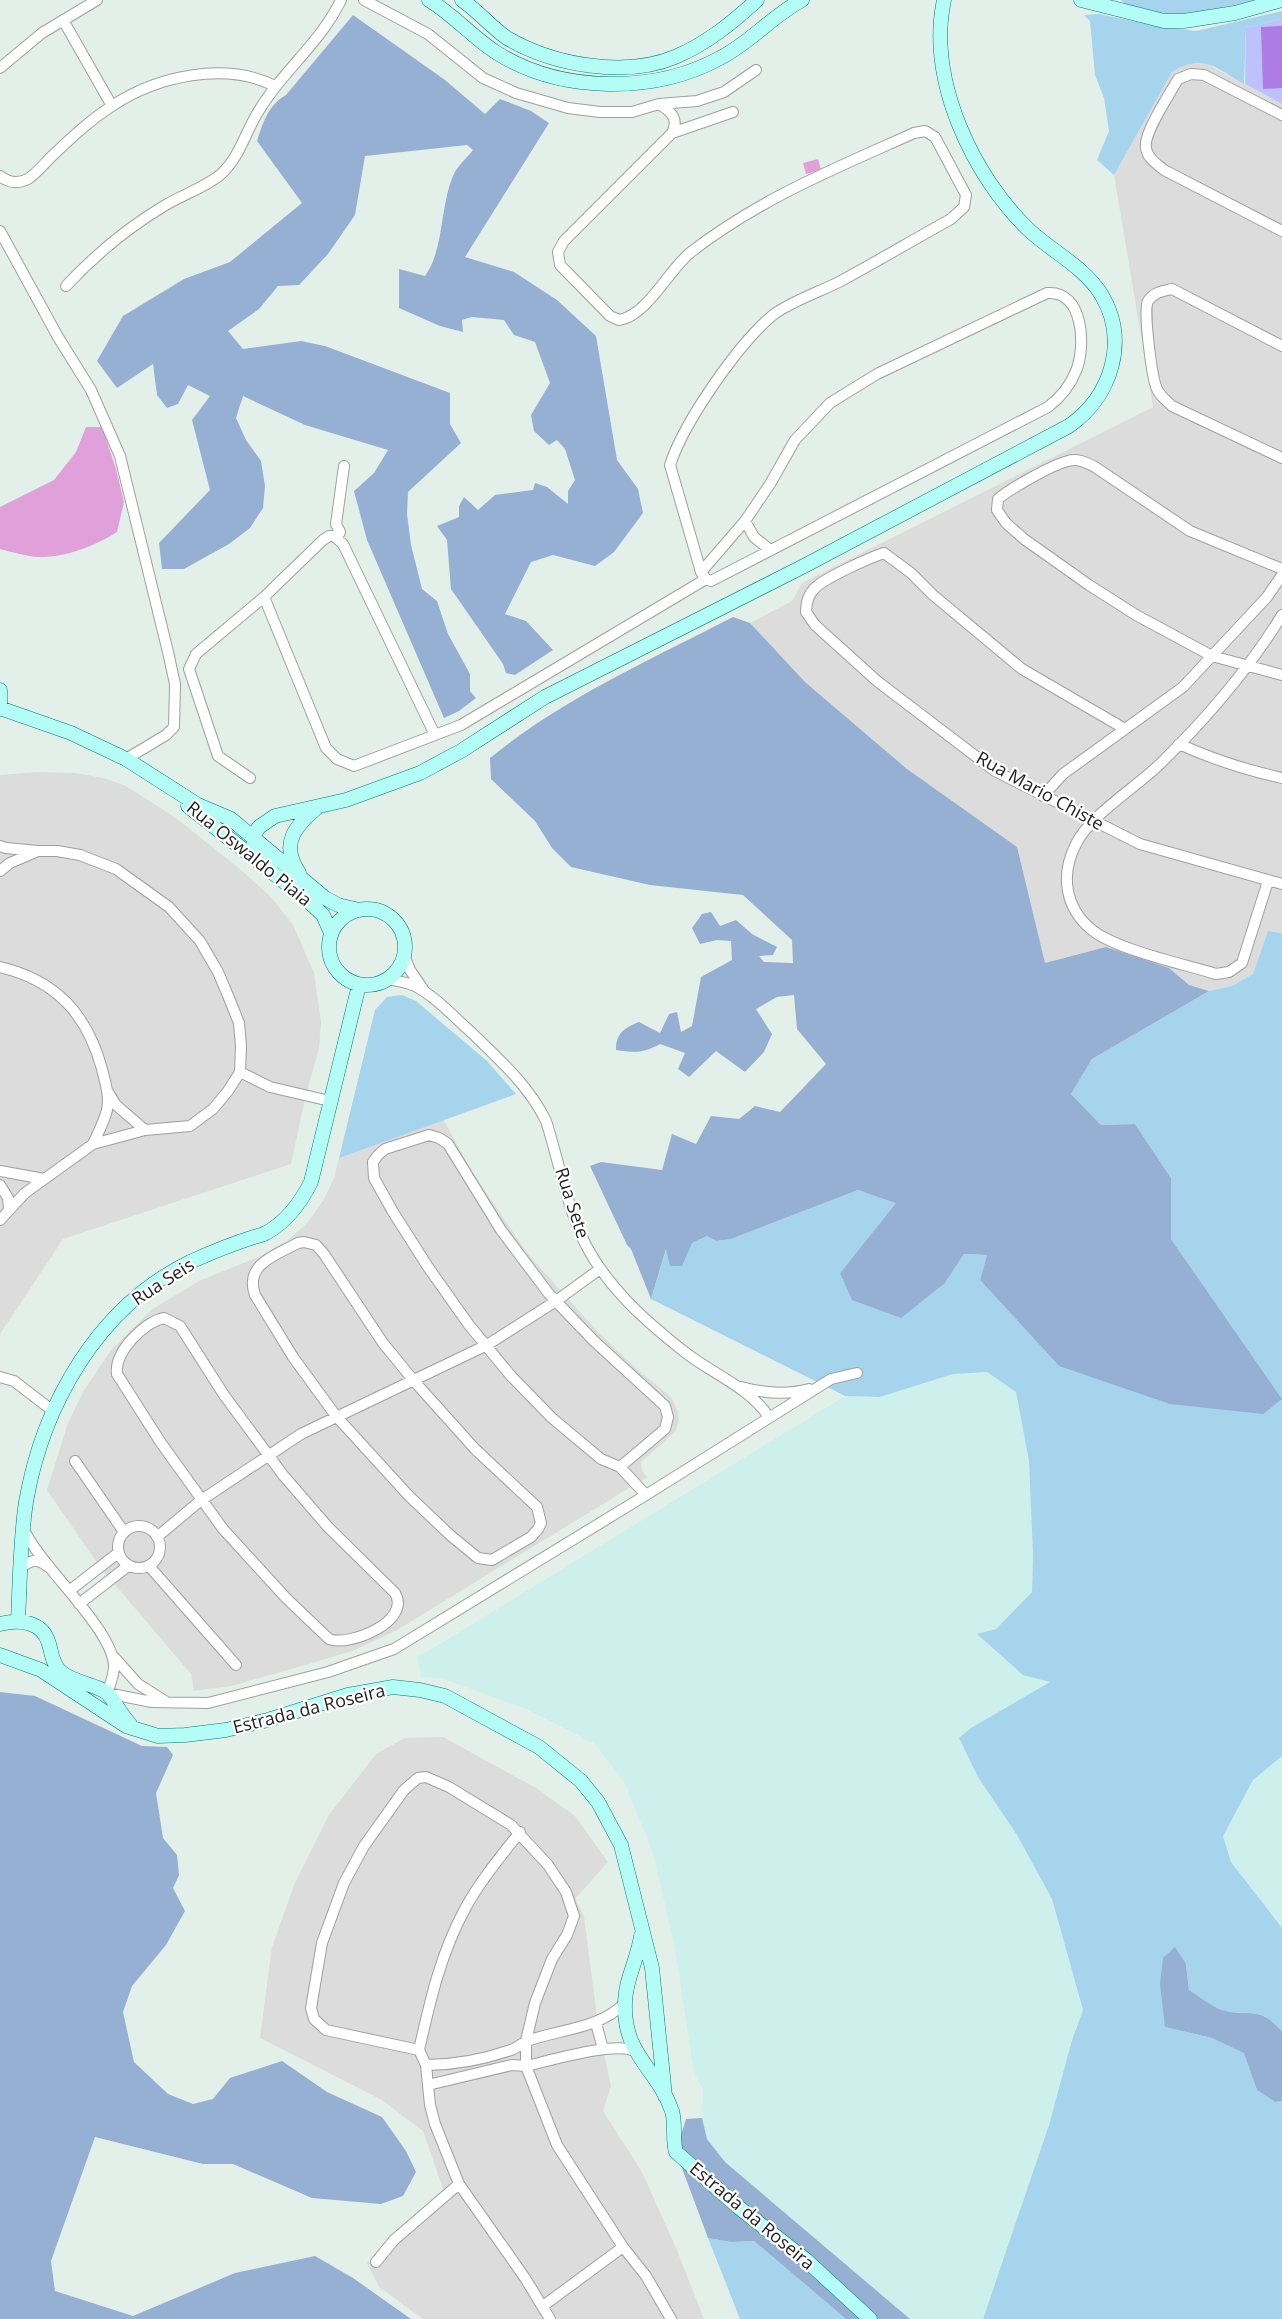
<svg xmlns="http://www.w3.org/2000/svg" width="1282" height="2319" font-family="'Open Sans',sans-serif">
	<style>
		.residential { fill: #dbdcdb }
		.farmland { fill: #cdf0ed }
		.grass { fill: #a6d4ed }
		.forest { fill: #95b0d2 }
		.park { fill: #bdc2fd }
		.pitch { fill: #ad7ce4 }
		.water { fill: #e0a1db }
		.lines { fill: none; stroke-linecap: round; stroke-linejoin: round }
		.street-casing { stroke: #9f9f9f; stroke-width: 12 }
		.secondary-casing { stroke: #007a75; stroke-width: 15 }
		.street { stroke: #fff; stroke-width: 10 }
		.secondary { stroke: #b4fdf6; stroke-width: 14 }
		.labels { text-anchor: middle; stroke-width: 4.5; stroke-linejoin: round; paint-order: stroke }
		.street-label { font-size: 18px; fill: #1e1e1e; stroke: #fff }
	</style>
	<rect width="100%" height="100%" fill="#e3f0ea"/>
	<!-- residential -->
	<path class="residential" d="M1187,63H1205L1282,104V933L1268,931L1253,974L1232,986L1209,991L1189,985L1169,968L1106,947L1045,963L1016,847L907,769L805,682L750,623L792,601L802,583L1153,407L1114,175L1172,72Z
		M37,772L75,773L104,778L126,786L176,818L241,870L272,898L293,925L314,973L321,1022L319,1049L306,1094L291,1164L63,1239L0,1334V775Z
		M443,1119L473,1173L527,1253L598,1332L638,1370L671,1397L678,1412L679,1421L675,1432L641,1462L642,1471L647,1477L397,1630L355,1650L309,1664L231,1686L194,1691L191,1674L100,1567L47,1490L68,1423L83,1392L111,1350L151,1310L199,1281L261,1256L286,1242L307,1223L323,1201L334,1178L339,1158Z
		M443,1737L536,1788L575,1816L608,1862L575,1899L584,1916L598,2025L611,2086L603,2111L642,2172L676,2248L704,2319H423L379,2287L367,2263L444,2192L423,2131L382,2100L260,2038L272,1947L295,1883L329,1815L376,1754L405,1738Z"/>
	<!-- farmland -->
	<path class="farmland" d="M987,1372L1016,1392L1029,1461L1033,1555L1032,1592L996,1629L978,1635L1051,1682L959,1738L978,1777L1017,1835L1052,1899L1083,2010L1072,2040L1049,2125L983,2319H910L725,2162L706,2139L702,2118L703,2089L694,2073L674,1942L652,1850L624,1782L595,1744L526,1709L441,1678L421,1677L417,1655L425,1653L845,1396L880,1397L953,1374Z
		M1282,1756V1928L1231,1862L1223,1836L1253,1779Z"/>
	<!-- grass -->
	<path class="grass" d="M1121,0H1255C1218,9 1184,19 1146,11C1137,10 1127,7 1121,0Z
		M1282,11V19L1246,28L1244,84C1215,68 1204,53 1172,72L1114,175L1097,160L1109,131L1104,98L1095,75L1090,21L1084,15L1099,14L1151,25L1196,31Z
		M1268,931L1282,933V1756L1253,1780L1223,1836L1231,1862L1282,1928V2031C1258,2004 1248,2018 1222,2010C1211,2006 1199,1996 1189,1990L1186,1964L1165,2027L1212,2038L1245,2053L1257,2090L1275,2102L1282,2101V2319H983L1049,2125L1072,2040L1083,2010L1052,1899L1017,1835L978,1777L959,1738L971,1728L1050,1682L1023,1675L977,1634L996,1629L1032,1592L1033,1555L1029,1461L1016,1392L987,1372L953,1374L880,1397L845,1396L651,1299L667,1247L692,1243L707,1236L716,1241L731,1239L858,1190L897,1202L840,1273L945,1283L964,1254L987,1255L980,1280L1059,1366L1282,1399L1171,1239V1178L1135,1124L1101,1125L1071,1094L1092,1059L1209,991L1232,986L1253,974Z
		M402,995L416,1001L487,1061L516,1094L339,1158L375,1010L387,997Z
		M708,2238L731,2242L754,2241L846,2319H740Z"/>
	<!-- forest -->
	<path class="forest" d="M353,15L445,80L485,114L500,99L531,111L549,123L465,257L514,272L557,300L596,336L617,460L638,489L643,513L614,552L595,566L553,555L531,562L505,614L526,621L553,650L515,675L506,673L503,664L451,589L447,540L437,526L459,517V506L464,497L478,510L495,495L533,490L535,483L547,487L568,504V491L575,480L565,449L557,440L549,445L534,431L531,415L550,383L535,342L514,335L504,320L472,317L462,320L463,332L440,326L399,308V269L425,276C444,250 440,206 453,176C457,166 467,158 473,150L467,145L365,156L355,215L328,254L299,285L278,286L259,309L228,331L243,349L301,341L325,346L450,393V424L461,443L408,492L407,514L411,545L422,589L437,601L448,634L470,674V691L476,698L459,711L444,718L367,540L354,491L374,473L388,450L305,425L243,396L236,418L246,440L261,461L265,486L263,508L250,528L229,544L184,569H162L159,543L210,490L192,420L210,396L188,385L178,404L167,408L157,395L153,364L117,388L97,361L123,316L184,279L230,262L302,203L257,141C263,123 268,105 286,95Z
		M733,617L750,623L805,682L907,769L1017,847L1045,963L1106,947L1169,968L1189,985L1209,991L1092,1059L1071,1094L1101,1125L1135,1124L1171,1178V1239L1282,1399L1263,1414L1170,1404L1059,1366L980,1280L987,1255L964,1254L945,1283L901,1318L852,1300L840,1273L896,1203L858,1190L731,1239L716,1241L707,1236L692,1243L682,1266H670L666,1249L651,1299L631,1249L627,1245L590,1166L601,1162L662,1170L672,1134L696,1144L711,1116L739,1119L755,1106L780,1112L826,1064L797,1029L794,995L777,997L756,1009L772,1034L764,1052L745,1072L716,1051L689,1077L678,1069L685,1053L660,1044C644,1053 634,1053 616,1050C616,1033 624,1028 639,1022L660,1033L669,1014L677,1012L681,1032L692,1026L701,977L732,960L731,941L717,940L700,944L692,928L702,914L711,912L720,926L736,920L752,934L777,947L773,955L759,956L764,962L793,963L792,940L743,895L650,885L571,867L552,848L535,821L491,779L490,758C562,699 650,660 733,617Z
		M0,1692L35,1696L142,1746L167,1747L173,1755L156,1793L163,1838L177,1855L179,1875L173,1888L185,1911L166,1945L132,1986L123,2012L134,2062L168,2094L193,2104L213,2099L230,2078L282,2061L327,2092L382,2117L406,2151L416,2172L403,2196L381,2204L312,2198L233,2164H203L95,2137L51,2261L55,2291L133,2316L235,2273L315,2256L353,2278L411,2319H0Z
		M1175,1947L1186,1964L1189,1990C1199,1996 1211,2006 1222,2010C1248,2018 1258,2004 1282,2031V2101L1275,2102L1257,2090L1244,2053L1212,2038L1165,2027L1160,1984L1163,1958Z
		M702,2118L707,2139L725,2162L910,2319H846L754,2241L731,2242L708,2238L676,2152L686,2119Z"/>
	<!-- park -->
	<path class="park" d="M1282,19V104L1245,84L1246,28Z"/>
	<!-- pitch -->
	<path class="pitch" d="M1282,26V88L1263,89L1261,27Z"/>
	<!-- water -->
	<path class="water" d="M818,159L821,170L806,174L803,163Z
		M86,427H102L116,469L124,502L117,532C95,546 65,558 37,557C25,556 12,552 0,549V507L54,480L76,452Z"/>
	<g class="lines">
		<defs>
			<path id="street" d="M364,0L428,34L483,78L516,93L568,108L600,112H632L659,104L697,101L724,92L756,70
				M63,20L112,106
				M0,68L42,33L97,0
				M659,104C672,112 679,119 672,133L564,241L558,252L560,265L610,316L619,320C648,315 669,269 691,252C761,198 834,169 914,133L925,131L935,137L966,195L964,207L951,219C913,240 876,262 839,282C819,292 790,302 773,315C738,344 684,422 670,465L701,572L706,579L711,581L1048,407C1060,398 1070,386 1076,371C1086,347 1084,290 1047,293L877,374L830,403L795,440L770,484L745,521L701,572
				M1282,115L1204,75L1191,74L1178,79C1170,94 1143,133 1146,148C1147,158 1157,164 1164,170L1282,231
				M672,133L733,112
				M0,176C9,183 18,184 28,179C37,173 44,164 51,157C70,139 90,120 112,106C157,76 225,61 275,86
				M0,231L58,337L91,390L120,456L168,652L175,684L174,727L166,735L126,759
				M66,286C95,255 127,228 164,206C182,195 204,188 220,175C237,160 243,140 253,121C276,76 319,46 341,0
				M1282,346L1172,289C1163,291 1154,292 1148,301C1143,310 1152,379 1157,389C1160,396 1166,400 1172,406L1282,458
				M745,521L754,537L770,550
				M337,538L340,532L336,524L344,466
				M1282,569L1190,531L1095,467C1087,463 1078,458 1068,461C1052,465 1011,488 998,499L997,510L1006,523L1024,539L1089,585L1136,615L1212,656L1282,675
				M264,597L323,540L329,536H334L343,544L435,735
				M1125,729L1022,669L933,595L911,573L884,553C869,558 827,577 816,587C808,594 806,602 806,612L815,625L877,681L995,771L1140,844L1282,884
				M1179,744C1212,759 1246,770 1282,778
				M250,778L218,756L189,669L196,654L264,597L326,748L337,759L354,766L461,725L706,579
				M1043,796L1063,774L1183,687L1267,597L1282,575
				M0,846L6,848L38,851L10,863L0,871
				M1268,881L1242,963L1229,972L1216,974C1184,964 1117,950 1092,930C1065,908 1060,875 1076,844C1090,815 1137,787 1161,763C1206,719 1249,669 1282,615
				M404,955L410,970L423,989
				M0,967C56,980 87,1014 102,1069C105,1082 110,1096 107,1110C104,1122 98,1133 93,1144
				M388,979C397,981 406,982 415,986C436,997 454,1017 472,1033C500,1060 529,1086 546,1121C558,1158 565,1199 581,1235C603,1284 645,1321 686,1353C713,1374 750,1388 769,1417
				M240,1072L270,1087L330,1101
				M108,1092L116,1105L145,1130
				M0,1171L44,1179
				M0,1185L8,1198L9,1209
				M0,1220L25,1193L93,1144L145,1130L190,1126L213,1109L228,1091L240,1072L241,1046L239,1023L229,998L218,972L200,941L169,907L116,869L80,855L57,851H38
				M304,1242L316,1245L324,1254L383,1343L414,1381L475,1449L537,1507L541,1523L538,1529L531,1537L492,1560L478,1558L450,1535L409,1496L336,1416L293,1357L255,1295C244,1264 276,1255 298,1243Z
				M164,1318L180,1326L224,1395L283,1475L328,1527L395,1593C412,1622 348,1647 329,1639L286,1598L223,1529L161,1443L117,1374C114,1352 144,1322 164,1318Z
				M0,1377L14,1381L53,1411
				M741,1387C763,1393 787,1395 809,1389
				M75,1461L124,1532
				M620,1467L665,1429L668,1417L665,1406L594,1341L549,1294L501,1230L448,1144L439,1138L429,1135L385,1149L378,1155L373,1162L374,1178L393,1212L428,1267L469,1325L511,1376L552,1418L601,1459L620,1467L646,1495
				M118 1547a21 21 0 1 1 42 0a21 21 0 1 1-42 0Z
				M23,1528C39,1565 113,1629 114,1666C114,1676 110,1685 107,1693L152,1702L208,1703L328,1672L394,1649L646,1495L831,1379L857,1373
				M157,1537L200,1501L301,1434L487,1345L556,1301L600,1269
				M149,1566L236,1665
				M20,1569C29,1561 37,1557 47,1566
				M69,1591L118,1553
				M79,1604L128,1566
				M114,1657L138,1684L165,1701
				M520,1832C501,1856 481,1880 466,1907C441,1952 430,2001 419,2050L426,2065L430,2105L435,2124L459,2184L525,2278L550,2319
				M596,2023L603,2049
				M419,2050L326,2030L314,2019L311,2008L322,1943L344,1883L364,1846L404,1790L418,1778L426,1777L449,1787L511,1825L548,1865L566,1892L574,1916L567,1935L552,1959L535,2003L526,2041V2066L557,2145L623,2247L646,2276L671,2319
				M426,2065C453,2065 485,2059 511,2050C517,2048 522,2043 527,2041C560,2029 599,2029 625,2003
				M428,2085L512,2065L526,2066C549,2061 616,2041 634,2051
				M376,2262L394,2240L459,2184
				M543,2306L623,2247"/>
			<path id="secondary" d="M429,0C454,15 473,38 497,53C561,93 654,94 720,58C750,43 772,16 802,0
				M462,0C478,11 491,27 507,38C553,65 625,78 675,57C706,44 732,23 757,0
				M1081,0L1164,21H1184L1235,13L1282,0
				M0,690V709
				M0,708L71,733L126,759L198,805L231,819L325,898L338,905L359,910
				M188,806L306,899L323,915L331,933
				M272,872L261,859L254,844L253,836L259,827L275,816L346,800L420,773L461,751L545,697L804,566L1069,426C1112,396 1129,340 1101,294C1084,267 1053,252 1030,231C973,177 927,80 944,0
				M299,873C279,843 296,825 319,806
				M329 947a38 38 0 1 1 76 0a38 38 0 1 1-76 0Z
				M18,1621C20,1581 20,1541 26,1502C43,1404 98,1307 190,1262C210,1253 232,1244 254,1237C258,1236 262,1235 266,1233C286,1222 301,1202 311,1182L359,985
				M0,1624C19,1619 43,1621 49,1644C52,1654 52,1662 59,1670C71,1683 98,1684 108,1694C116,1703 121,1715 130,1724
				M0,1655L41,1670L126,1726L158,1736L185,1735L226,1730L268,1720L348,1695L393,1687L420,1690L445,1696L539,1747L581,1781L598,1802L621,1845L652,1968L665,2096
				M641,1936C638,1959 625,1980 625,2003C623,2056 658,2069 672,2111C676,2124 672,2139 676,2152L737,2206L806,2260L870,2319"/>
		</defs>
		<!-- street casing -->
		<use href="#street" class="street-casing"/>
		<!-- secondary casing -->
		<use href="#secondary" class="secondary-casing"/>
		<!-- street -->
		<use href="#street" class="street"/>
		<!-- secondary -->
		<use href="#secondary" class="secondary"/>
	</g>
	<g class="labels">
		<!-- street labels -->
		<g class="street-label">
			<text transform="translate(1040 791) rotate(29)" y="6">Rua Mario Chiste</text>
			<text transform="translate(249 854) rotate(39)" y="6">Rua Oswaldo Piaia</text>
			<text transform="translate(572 1203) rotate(72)" y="6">Rua Sete</text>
			<text transform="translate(163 1282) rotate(-33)" y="6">Rua Seis</text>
			<text transform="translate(309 1709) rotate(-14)" y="6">Estrada da Roseira</text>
			<text transform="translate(752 2216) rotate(40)" y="6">Estrada da Roseira</text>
		</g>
	</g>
</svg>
